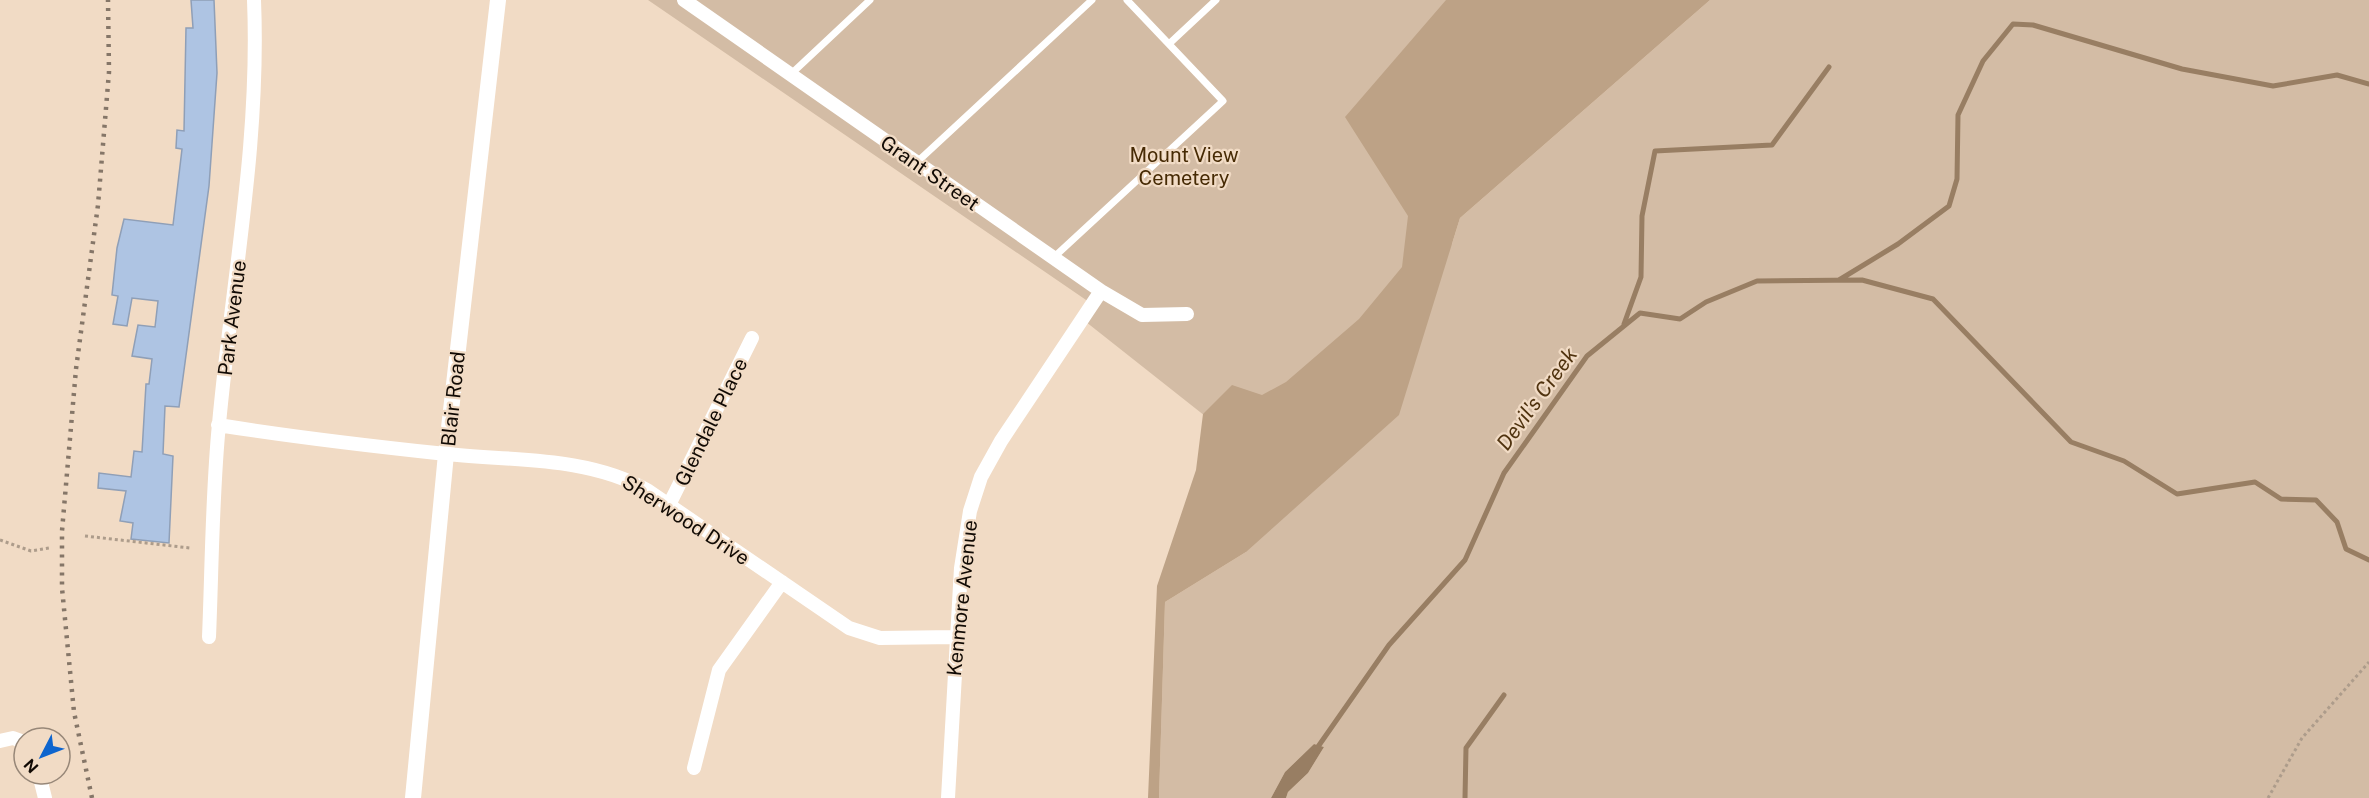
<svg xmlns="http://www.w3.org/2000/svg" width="2369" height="798" font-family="'Public Sans',sans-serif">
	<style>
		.green { fill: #d3bca5 }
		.forest { fill: #bda286 }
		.water { fill: #987e63 }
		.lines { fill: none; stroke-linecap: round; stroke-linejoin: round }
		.stream { stroke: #987e63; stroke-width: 5 }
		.building { fill: #aec4e3; stroke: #8f9fb7; stroke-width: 1.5 }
		.path { stroke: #ad9c8b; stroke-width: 3; stroke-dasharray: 3 3; stroke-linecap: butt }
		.service { stroke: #fff; stroke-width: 7 }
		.minor { stroke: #fff; stroke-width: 14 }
		.tertiary { stroke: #fff; stroke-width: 16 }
		.rail { stroke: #857668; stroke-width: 4.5; stroke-dasharray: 3 6; stroke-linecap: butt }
		.labels { text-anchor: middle; stroke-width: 4.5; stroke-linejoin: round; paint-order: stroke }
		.park-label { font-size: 20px; fill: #462a04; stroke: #f1dbc5 }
		.street-label { font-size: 20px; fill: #110a04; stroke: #f1dbc5 }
		.water-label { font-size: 21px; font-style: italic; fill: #50330f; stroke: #f1dbc5 }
	</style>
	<rect width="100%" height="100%" fill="#f1dbc5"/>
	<!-- green -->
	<path class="green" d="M648,0H1462L1452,244L1460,218L1710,0H2369V798H1286L1288,792L1308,773L1324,747L1314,744L1285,772L1271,798H1159L1165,602L1246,552L1262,461L1081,318L1089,302Z"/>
	<!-- forest -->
	<path class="forest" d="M1446,0H1710L1460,218L1399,415L1246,552L1165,602L1159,798H1148L1157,586L1196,470L1203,414L1232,385L1262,395L1286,382L1359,319L1402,267L1408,216L1345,117Z"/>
	<!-- water -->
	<path class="water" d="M1314,744L1324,747L1308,773L1288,792L1286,798H1271L1285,772Z"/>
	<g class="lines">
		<!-- stream -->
		<path class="stream" d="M1839,280L1898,244L1949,206L1957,179L1958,115L1983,61L2013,24L2033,25L2182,69L2273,86L2337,75L2369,84
			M1624,324L1641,277L1642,216L1655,151L1772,145L1829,67
			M1315,751L1389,645L1465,560L1504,473L1587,356L1640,313L1680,319L1706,302L1757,281L1862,280L1933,299L2071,442L2124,461L2177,494L2255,482L2281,499L2316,500L2337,522L2346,549L2369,560
			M1465,798L1466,748L1504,695"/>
	</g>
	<!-- building -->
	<path class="building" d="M191,0H214L217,73L209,186L179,407L165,406L163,454L173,456L169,543L131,539L133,523L120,521L126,491L98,488L99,473L131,477L134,451L142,452L146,384H149L152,359L132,356L138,325L155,327L158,301L132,298L127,326L113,324L118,296L112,295L117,248L124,219L173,225L182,149L176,148L177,130L184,131L186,28H193Z"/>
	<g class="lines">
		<!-- path -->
		<path class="path" d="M85,536L190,548
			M0,540L31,551L49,548
			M2268,798L2302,738L2369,662"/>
		<!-- service -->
		<path class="service" d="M1170,43L1216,0
			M790,75L870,0
			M916,163L1092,0
			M1053,258L1223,101L1127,0"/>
		<!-- minor -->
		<path class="minor" d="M684,0L1101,291L1142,315L1187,314
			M218,425C294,437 370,446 446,454C513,461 587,456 647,490L849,628L880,638L956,637
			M669,505L752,338
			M209,637C212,566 212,495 219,424C232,281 260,144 254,0
			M0,741L13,738L24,742
			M694,768L719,670L782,582
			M39,774L45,798
			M948,798L961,568L970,511L981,477L1001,441L1101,291"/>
		<!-- tertiary -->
		<path class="tertiary" d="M413,798L446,454L498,0"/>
		<!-- rail -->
		<path class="rail" d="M92,798L74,712L62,588V531L76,369L98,205L109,72L108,0"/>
	</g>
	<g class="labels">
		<!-- park labels -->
		<g class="park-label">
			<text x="1184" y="162">Mount View<tspan x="1184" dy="23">Cemetery</tspan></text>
		</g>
		<!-- street labels -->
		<g class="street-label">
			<text transform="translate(930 173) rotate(35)" y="7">Grant Street</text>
			<text transform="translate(232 318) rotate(-83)" y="7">Park Avenue</text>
			<text transform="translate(453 399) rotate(-84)" y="7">Blair Road</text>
			<text transform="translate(711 422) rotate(-64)" y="7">Glendale Place</text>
			<text transform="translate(686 520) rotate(33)" y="7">Sherwood Drive</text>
			<text transform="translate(962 598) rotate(-84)" y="7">Kenmore Avenue</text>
		</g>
		<!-- water labels -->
		<g class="water-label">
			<text transform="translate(1537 399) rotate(-54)" y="7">Devil's Creek</text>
		</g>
	</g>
	<!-- north arrow -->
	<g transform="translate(42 756) rotate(228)"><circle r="28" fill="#f1dbc5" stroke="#978778" stroke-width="1.5"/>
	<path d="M0-4.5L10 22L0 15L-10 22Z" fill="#0e65ce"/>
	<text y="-9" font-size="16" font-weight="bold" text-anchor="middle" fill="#110a04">N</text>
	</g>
</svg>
